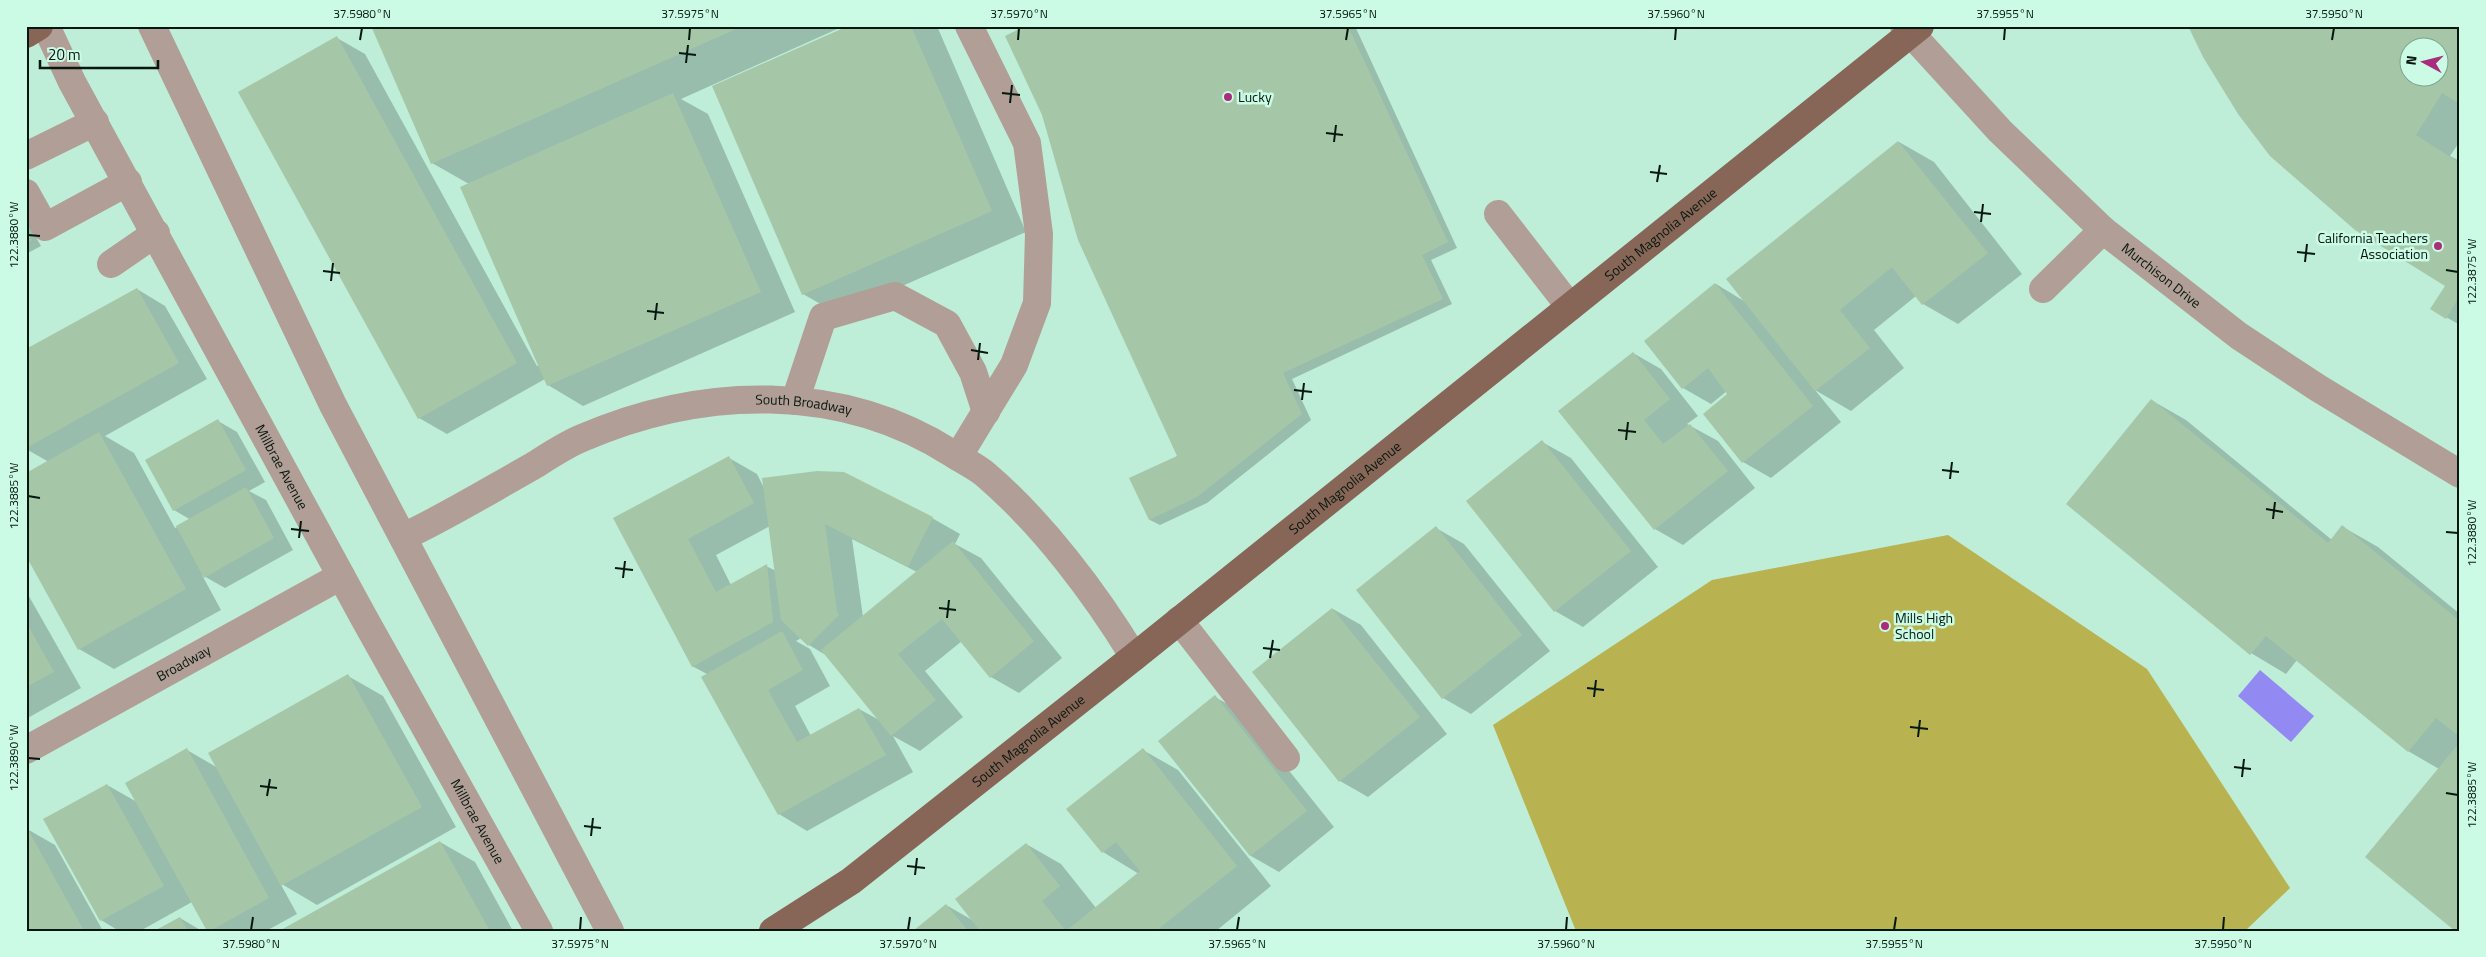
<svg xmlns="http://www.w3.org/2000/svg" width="2486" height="957" font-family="'Titillium Web',sans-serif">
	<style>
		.green { fill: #b9b250 }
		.water { fill: #9289f2 }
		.shadow { fill: #0003; fill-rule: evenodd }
		.building { fill: #a6c7a7; fill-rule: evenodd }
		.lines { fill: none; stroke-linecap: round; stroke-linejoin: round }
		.minor { stroke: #b19e96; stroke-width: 28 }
		.major { stroke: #876657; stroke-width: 28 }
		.ticks { fill: none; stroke: #05170f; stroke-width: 2 }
		.poi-dot { fill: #a92c7d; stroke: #cbfbe5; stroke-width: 2 }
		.labels { text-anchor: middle; stroke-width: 5; stroke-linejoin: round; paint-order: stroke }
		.poi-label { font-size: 14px; fill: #05170f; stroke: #cbfbe5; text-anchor: start }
		.street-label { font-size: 14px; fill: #05170f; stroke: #cbfbe5 }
		.neatline { fill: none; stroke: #05170f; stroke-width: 2 }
		.ticks-label { font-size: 12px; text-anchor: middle; fill: #05170f }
	</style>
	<rect width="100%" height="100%" fill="#beedd8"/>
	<!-- green -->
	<path class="green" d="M1948,535L2147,669L2290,888L2245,931H1576L1493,725L1712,580Z"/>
	<!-- water -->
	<path class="water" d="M2260,670L2314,716L2291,742L2238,696Z"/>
	<!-- shadow -->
	<path class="shadow" d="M372,26H844L681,99L708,114L795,312L583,406L548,385L545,379L447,434L419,418L337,38L365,54L537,366L539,365L469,184L432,163Z
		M851,26H937L1026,232L838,314L803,294Z
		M1028,26H1355L1457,248L1431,260L1452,304L1292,379L1311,420L1207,503L1160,525L1150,520L1131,479L1179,456Z
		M2190,26H2460V141L2450,156L2460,161V325L2432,309L2446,285ZM2408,48H2438V78H2408Z
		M1899,142L1934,162L2022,274L1958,324L1923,304L1916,296L1874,330L1904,368L1851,411L1815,390L1841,422L1771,478L1743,462L1727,391L1711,404L1683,388L1716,284L1744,301Z
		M26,220L41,246L26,254Z
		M137,289L165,306L207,379L105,436L134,453L175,528L191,520L174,510L218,421L237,432L265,482L249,491L266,500L293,550L225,588L202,575L221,610L114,669L79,649L49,462L26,449V351Z
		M1633,353L1661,369L1698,416L1687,424L1718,441L1755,488L1683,545L1655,529Z
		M2151,400L2186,420L2332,540L2343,527L2378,547L2460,614V931L2439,769L2408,751L2297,660L2286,674L2251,653Z
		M1542,442L1571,458L1658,567L1583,627L1555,611Z
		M729,458L757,474L764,488L932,518L960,534L955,544L981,558L1062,658L1019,693L991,677L962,641L925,671L963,717L920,751L893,736L913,772L807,831L779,814L707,674L692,666L615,519ZM770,526L776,571L766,566L731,585L716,555ZM852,539L917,572L863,617ZM801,638L809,645L829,657L881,721L859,709L811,736L795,706L830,686L810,649L796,641Z
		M1436,528L1464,544L1550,651L1471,714L1443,698Z
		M26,591L81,688L26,719Z
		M1333,609L1361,625L1447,734L1368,797L1340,781Z
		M348,676L383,696L456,827L317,905L280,883L297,914L266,931H208L192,902L140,931H119L101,920L45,820L107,785L137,802L187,750L218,768Z
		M1215,697L1243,713L1334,827L1279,872L1251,856L1159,741Z
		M1143,750L1178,770L1271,886L1216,931H915L946,905L974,921L1026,844L1061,864L1096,908L1139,874L1103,852Z
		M27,829L55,845L103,931H26Z
		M440,842L475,862L513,931H281Z
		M180,918L202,931H157Z"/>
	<!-- building -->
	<path class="building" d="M371,26H743L431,164Z
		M848,26H911L992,211L802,295L712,86Z
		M1025,26H1348L1448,242L1422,255L1443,299L1283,373L1302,414L1197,497L1149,520L1129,478L1177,456L1078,240L1042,115L1005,36Z
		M2188,26H2460V104L2442,93L2416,135L2458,162L2460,159V295L2446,319L2430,309L2445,286L2355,230L2270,156L2238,114L2203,57ZM2408,48H2438V78H2408Z
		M337,36L517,363L418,419L238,92Z
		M673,93L761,292L547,386L460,187Z
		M1898,141L1988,253L1922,305L1892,267L1840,310L1870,348L1815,391L1726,279Z
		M26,230L32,240L26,244Z
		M1715,283L1813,406L1742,463L1703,414L1727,394L1708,368L1682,389L1644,341Z
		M137,288L179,363L26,448V349Z
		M1633,352L1670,399L1644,420L1663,444L1690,424L1728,471L1654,530L1558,411Z
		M2151,399L2328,543L2342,525L2460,621V737L2436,718L2408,752L2266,636L2250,655L2066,504Z
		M218,419L246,470L173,511L145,460Z
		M99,432L186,589L78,650L26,556V473Z
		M1542,440L1631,551L1554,612L1466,501Z
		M729,456L754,503L688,539L716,592L767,564L773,622L692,667L613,518Z
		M817,471L844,472L933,517L908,567L825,524L837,612L839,615L808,646L781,620L762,478Z
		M246,487L274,538L204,578L176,526Z
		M1436,526L1522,635L1442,699L1356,590Z
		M953,541L1034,641L990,678L942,619L898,654L936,700L891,736L821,650Z
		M1332,608L1420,717L1339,782L1252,672Z
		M26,622L54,672L26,687Z
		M782,631L803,670L768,690L797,742L859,708L886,755L778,815L701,677Z
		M348,674L422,807L281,886L208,753Z
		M1215,695L1307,811L1250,856L1158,741Z
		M2460,742V931H2455L2365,857Z
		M187,748L269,898L210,931H207L125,783Z
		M1143,748L1237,866L1156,931H980L955,899L1026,843L1060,886L1042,901L1066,931L1140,871L1116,842L1102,853L1066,809Z
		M107,784L164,886L100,921L43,819Z
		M26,826L84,931H26Z
		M440,841L490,931H279Z
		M946,904L968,931H913Z
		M180,917L188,931H154Z"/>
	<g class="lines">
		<!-- minor -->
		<g class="minor">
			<path id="s1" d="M46,26L72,82L364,618L539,931"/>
			<path d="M152,26L333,405L610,931"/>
			<path id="s2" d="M1904,26L2000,131L2103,230L2239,336L2318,388L2460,474"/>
			<path d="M26,156L95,122"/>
			<path d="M26,193L45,227L128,182"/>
			<path d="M1498,214L1570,307"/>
			<path d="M111,264L156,233"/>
			<path d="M2043,289L2103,230"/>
			<path d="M795,401L823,317L895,296L947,324L973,372L986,412"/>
			<path d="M958,457L1014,365L1037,303L1039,234L1027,143L969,26"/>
			<path id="s3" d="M403,537C448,516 490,490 533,466C549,456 565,445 582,438C702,386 841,382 953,454C964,461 977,467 986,475C1043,524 1095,593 1134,657"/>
			<path d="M1179,620L1286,758"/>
			<path id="s4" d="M26,750L341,576"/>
		</g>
		<!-- major -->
		<g class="major">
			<path d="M26,34L39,26"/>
			<path id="s5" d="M773,931L851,881L1134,657L1920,26"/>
		</g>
	</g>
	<!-- ticks -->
	<path class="ticks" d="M360,40L362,28M689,40L690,28M1018,40L1019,28M1346,40L1348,28M1675,40L1676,28M2004,40L2005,28M2332,40L2334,28M679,53L696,55M686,63L688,45M1002,93L1020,95M1010,103L1012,85M1326,133L1343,135M1334,142L1336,125M1650,172L1667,174M1657,182L1660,165M1974,212L1991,214M1981,222L1983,204M28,235L40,236M2297,252L2315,254M2305,262L2307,244M2446,270L2458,272M323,271L340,273M331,281L333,263M647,311L664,313M655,320L657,303M971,350L988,353M978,360L980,343M1294,390L1312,392M1302,400L1304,383M1618,430L1636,432M1626,440L1628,422M1942,470L1959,472M1950,479L1952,462M28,496L40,498M2266,509L2283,512M2273,519L2275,502M291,529L309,531M2446,532L2458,533M299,538L301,521M615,568L633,570M623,578L625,561M939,608L956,610M947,618L949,600M1263,648L1280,650M1270,658L1273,640M1587,688L1604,690M1594,697L1596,680M1910,727L1928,729M1918,737L1920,720M28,758L40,759M2234,767L2251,769M2242,777L2244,759M260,786L277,788M2446,793L2458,795M267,796L270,779M584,826L601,828M591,836L593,818M907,866L925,868M915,875L917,858M251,930L253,917M580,930L581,917M908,930L910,917M1237,930L1239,917M1566,930L1567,917M1894,930L1896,917M2223,930L2224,917"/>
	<!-- markers -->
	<g class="poi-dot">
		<circle cx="1228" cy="97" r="5"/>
		<circle cx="2438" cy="246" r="5"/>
		<circle cx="1885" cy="626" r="5"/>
	</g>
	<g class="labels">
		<!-- poi labels -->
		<g class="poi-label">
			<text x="1238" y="102">Lucky</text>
			<text x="2428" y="243" text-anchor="end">California Teachers<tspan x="2428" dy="16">Association</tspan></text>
			<text x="1895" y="623">Mills High<tspan x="1895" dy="16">School</tspan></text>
		</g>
		<!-- street labels -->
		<g class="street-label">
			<text dy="5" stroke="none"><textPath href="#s5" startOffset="1129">South Magnolia Avenue</textPath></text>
			<text dy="5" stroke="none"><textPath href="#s2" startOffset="359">Murchison Drive</textPath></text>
			<text dy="5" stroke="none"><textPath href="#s3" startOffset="432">South Broadway</textPath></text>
			<text dy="5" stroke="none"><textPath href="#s1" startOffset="500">Millbrae Avenue</textPath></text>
			<text dy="5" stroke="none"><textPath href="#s5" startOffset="724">South Magnolia Avenue</textPath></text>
			<text dy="5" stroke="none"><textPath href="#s4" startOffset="180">Broadway</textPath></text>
			<text dy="5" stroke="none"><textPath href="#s5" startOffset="319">South Magnolia Avenue</textPath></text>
			<text dy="5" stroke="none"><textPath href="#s1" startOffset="905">Millbrae Avenue</textPath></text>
		</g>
	</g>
	<!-- border -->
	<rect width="2486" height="957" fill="none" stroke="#cbfbe5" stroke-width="55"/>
	<!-- north arrow -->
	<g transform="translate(2424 62) rotate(277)"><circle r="24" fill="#cbfbe5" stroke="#7ca08f"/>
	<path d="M0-4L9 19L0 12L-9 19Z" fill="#a92c7d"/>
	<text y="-8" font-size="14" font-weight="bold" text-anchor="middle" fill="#05170f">N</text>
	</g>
	<!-- scale -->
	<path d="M40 60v8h118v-8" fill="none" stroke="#05170f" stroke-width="2.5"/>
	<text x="48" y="60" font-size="15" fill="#05170f" stroke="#cbfbe5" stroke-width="4" paint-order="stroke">20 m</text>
	<rect x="28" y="28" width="2430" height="902" class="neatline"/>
	<g class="ticks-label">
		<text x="362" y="18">37.5980°N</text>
		<text x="690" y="18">37.5975°N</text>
		<text x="1019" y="18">37.5970°N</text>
		<text x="1348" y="18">37.5965°N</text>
		<text x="1676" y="18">37.5960°N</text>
		<text x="2005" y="18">37.5955°N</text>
		<text x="2334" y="18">37.5950°N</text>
		<text transform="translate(14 235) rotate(-90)" y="4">122.3880°W</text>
		<text transform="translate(2472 272) rotate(-90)" y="4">122.3875°W</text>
		<text transform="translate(14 496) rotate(-90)" y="4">122.3885°W</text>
		<text transform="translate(2472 533) rotate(-90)" y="4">122.3880°W</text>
		<text transform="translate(14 758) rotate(-90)" y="4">122.3890°W</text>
		<text transform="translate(2472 795) rotate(-90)" y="4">122.3885°W</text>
		<text x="251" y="948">37.5980°N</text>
		<text x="580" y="948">37.5975°N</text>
		<text x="908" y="948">37.5970°N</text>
		<text x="1237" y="948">37.5965°N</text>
		<text x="1566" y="948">37.5960°N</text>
		<text x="1894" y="948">37.5955°N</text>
		<text x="2223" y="948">37.5950°N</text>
	</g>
</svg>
